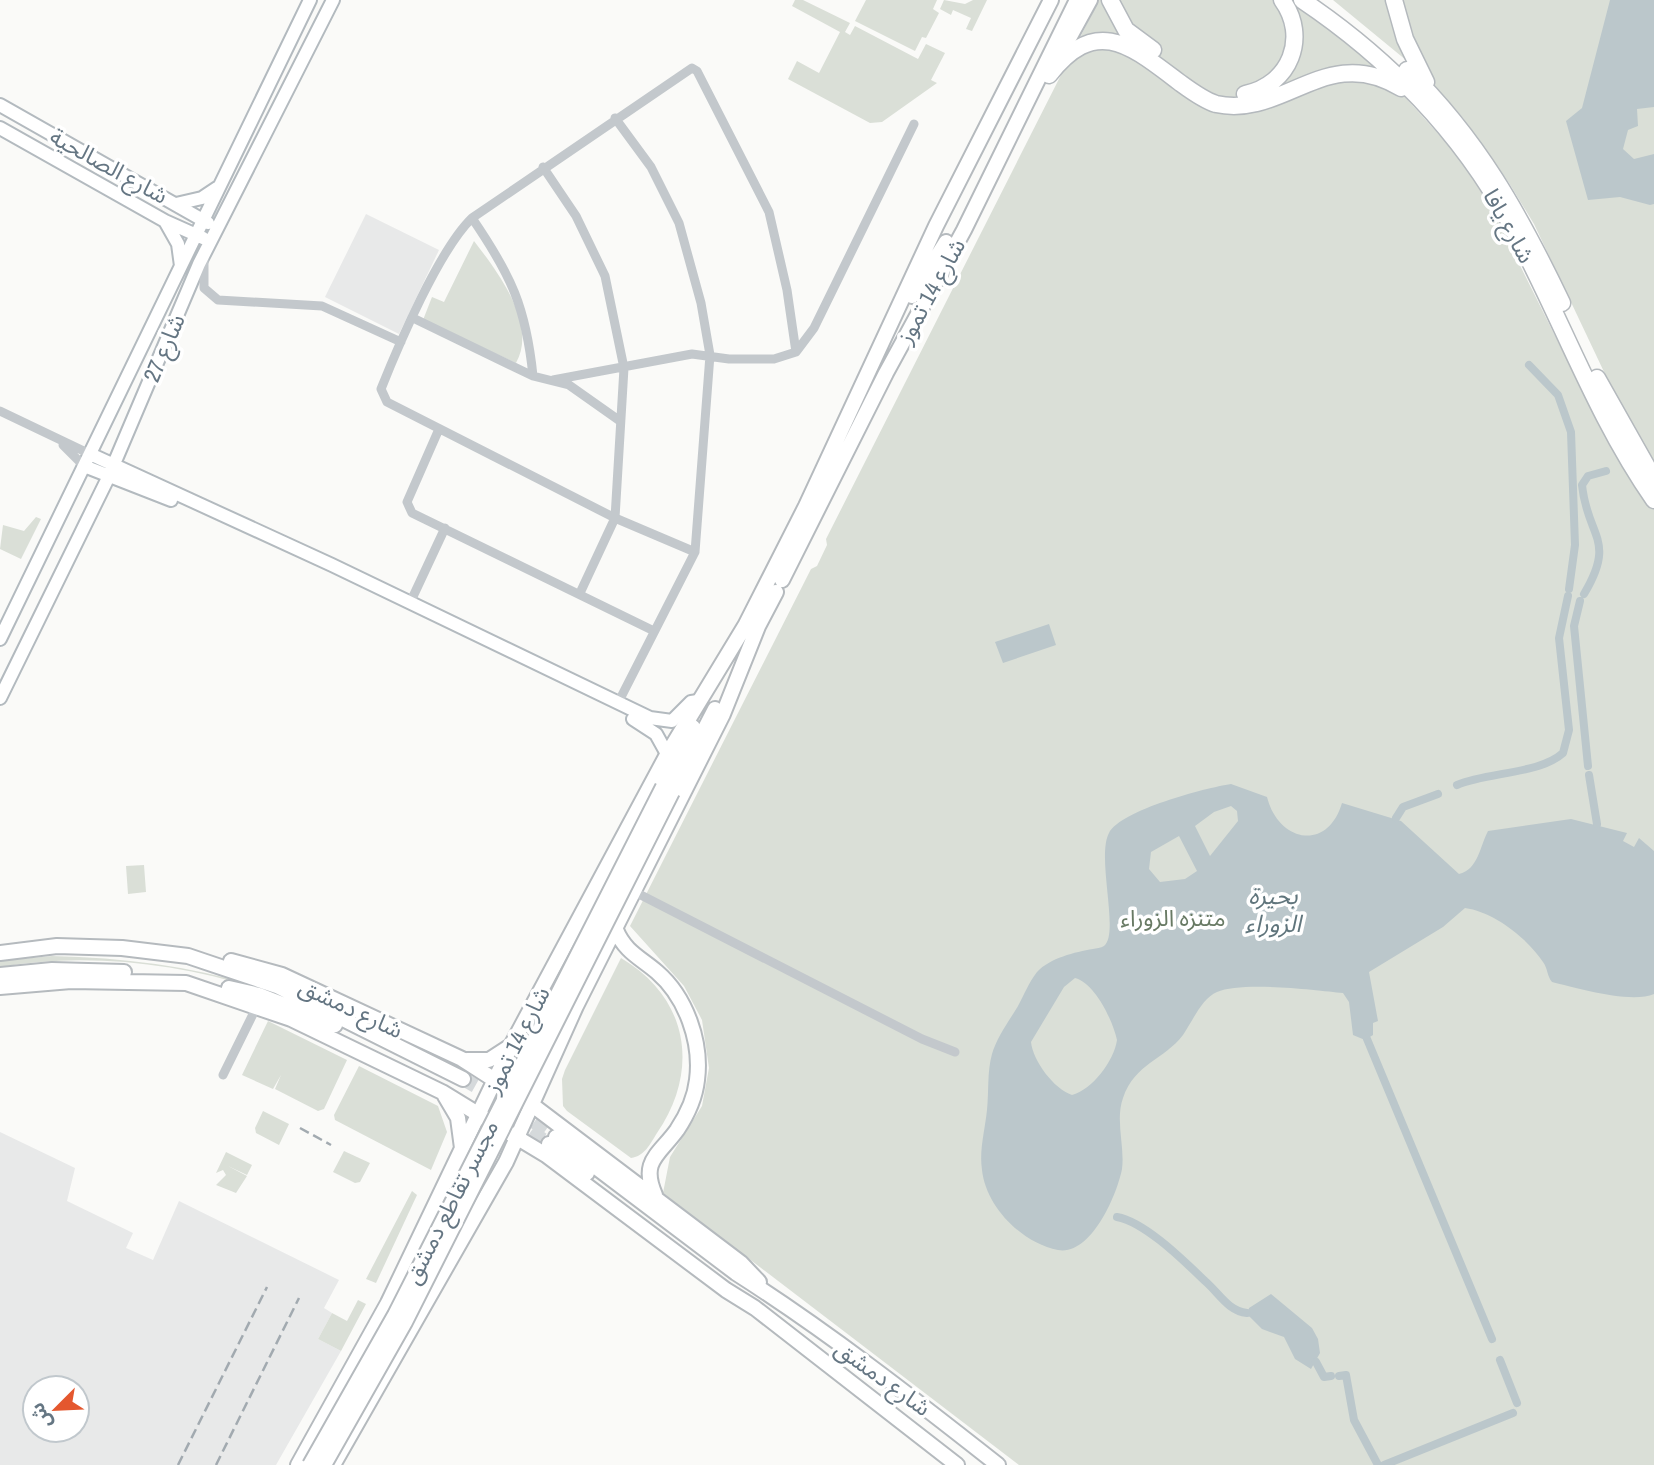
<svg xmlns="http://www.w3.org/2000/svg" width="1654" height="1465" font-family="'Archivo Narrow','Noto Sans Arabic',sans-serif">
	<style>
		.built { fill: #e8e9e9; fill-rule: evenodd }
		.green { fill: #dadfd7 }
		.water { fill: #bbc7cb; fill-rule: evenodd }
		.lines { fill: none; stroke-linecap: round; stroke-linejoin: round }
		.canal { stroke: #bbc7cb; stroke-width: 8 }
		.primary-tunnel { stroke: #d5d9db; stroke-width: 14; stroke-dasharray: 14 7; stroke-linecap: butt }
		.secondary-casing { stroke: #b3babf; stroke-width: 16 }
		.primary-casing { stroke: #b5babe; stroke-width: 18 }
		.highway-casing { stroke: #b4b9bd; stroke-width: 19 }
		.street { stroke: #c3c8cc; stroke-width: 9 }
		.secondary { stroke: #fff; stroke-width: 12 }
		.primary { stroke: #fff; stroke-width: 14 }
		.highway { stroke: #fff; stroke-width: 16 }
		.rail { stroke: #a2aab0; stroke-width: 2.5; stroke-dasharray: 10 5; stroke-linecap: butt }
		.primary-bridge-casing { stroke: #b5babe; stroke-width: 18; stroke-linecap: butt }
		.primary-bridge { stroke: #fff; stroke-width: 14 }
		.labels { text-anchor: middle; stroke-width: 7; stroke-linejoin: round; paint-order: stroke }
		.street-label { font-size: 23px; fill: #657683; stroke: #fff }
		.park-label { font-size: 23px; fill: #687a64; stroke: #fff }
		.water-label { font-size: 24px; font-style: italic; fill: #60757c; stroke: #fff }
	</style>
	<rect width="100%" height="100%" fill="#fafaf8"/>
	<!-- built -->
	<path class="built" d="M366,214L439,250L399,334L325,297Z
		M0,1132L75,1168L67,1201L133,1233L126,1248L153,1260L179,1201L339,1280L324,1308L332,1313L318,1339L341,1351L276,1465H0ZM35,1388H77V1430H35Z"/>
	<!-- green -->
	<path class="green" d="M795,0H803L850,23L845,32L850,35L855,26L918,59L926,44L945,53L931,80L937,83L882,122L870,123L788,79L797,61L819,73L840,32L792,6Z
		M866,0H937L933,9L939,13L926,38L922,37L915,51L855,21Z
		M944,0L965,4L973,0H987L972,31L966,29L971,18L953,10L951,15L940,9Z
		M1099,0H1287L1332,29L1385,75L1452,149L1481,187L1591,408L1629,477L1654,509V1465H1019L663,1193L670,1157L702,1106L709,1068L702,1020L684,986L630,926L811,569L817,566L827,545L826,539Z
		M1333,0H1654V466L1623,412L1534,224L1509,183L1463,118L1429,79Z
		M474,241C497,271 538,324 516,363L423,320L432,297L444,302Z
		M36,517L41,519L21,559L0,549L3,525L24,531Z
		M144,865L146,892L128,894L126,866Z
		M52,956C134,958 207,968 285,996L284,998C195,965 94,951 0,967V961Z
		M621,958C689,998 700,1070 657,1133C650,1144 645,1156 631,1158L567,1111L563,1106L562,1079L565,1070Z
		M268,1021L347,1060L324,1109L318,1111L275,1089L281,1075L273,1089L242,1075Z
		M359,1066L438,1106L447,1132L431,1170L335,1120L334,1115Z
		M263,1111L289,1124L279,1145L256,1133L255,1128Z
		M344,1151L370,1163L360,1182L355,1183L333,1172Z
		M226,1152L252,1165L247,1175L228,1166L247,1176L236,1193L216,1185L226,1175L223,1170L216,1173Z
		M412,1191L417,1195L376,1283L366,1279Z
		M358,1300L366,1304L341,1351L318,1339L332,1313L347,1321Z"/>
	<!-- water -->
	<path class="water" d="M1610,0H1654V107L1637,109L1638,126L1628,130L1623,149L1634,159L1654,154V204L1650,205L1620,197L1588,200L1566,121L1582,108Z
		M1049,624L1056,645L1003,663L995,642Z
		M1231,784L1267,797C1278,841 1327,853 1342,803L1401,821L1459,874C1478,870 1480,846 1488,831L1571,819L1627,833L1623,841L1634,847L1639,838L1654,851V994C1631,1004 1576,988 1552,982C1547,976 1548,969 1543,962C1527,938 1494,912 1465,908L1443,927L1369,972L1378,1021L1373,1023V1035L1365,1040L1353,1035L1349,1002L1343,993C1316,990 1241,981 1217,992C1202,998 1192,1022 1183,1035C1164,1060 1135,1063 1123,1098C1115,1120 1125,1147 1122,1169C1117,1195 1091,1256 1058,1250C1022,1243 986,1207 982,1170C979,1150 985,1130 987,1110C989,1091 987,1072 992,1054C997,1037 1009,1021 1018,1006C1024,995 1029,982 1037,972C1050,958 1075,952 1093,949C1096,948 1101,948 1104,946C1120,934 1096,857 1109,833C1121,810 1205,788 1231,784ZM1231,806L1237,811L1238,821L1210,856L1195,826L1214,812ZM1179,836L1197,871L1185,879L1160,882L1149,869L1151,852ZM1075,978C1095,983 1113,1021 1117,1040C1114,1061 1092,1090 1072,1095C1054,1089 1033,1061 1031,1042L1064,987Z
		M1271,1294L1312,1328L1318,1339L1320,1353L1311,1369L1295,1359L1284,1337L1262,1329L1248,1315L1249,1308Z"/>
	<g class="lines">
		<!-- canal -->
		<path class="canal" d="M1529,365L1558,395L1571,432L1575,545L1569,589
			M1584,594C1617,539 1587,537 1582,485L1588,476L1606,471
			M1580,601L1574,626L1588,766
			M1589,775L1597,824
			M1457,785C1488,772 1540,774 1563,753L1569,730L1559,638L1568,596
			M1396,818L1403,807L1438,794
			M1367,1039L1492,1339
			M1117,1217C1145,1222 1184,1261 1205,1281C1219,1293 1228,1311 1247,1313
			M1500,1360L1517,1403
			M1316,1362L1324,1377L1331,1376
			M1339,1376L1346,1375L1354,1420L1378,1465
			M1384,1465L1513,1413"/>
		<!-- primary-tunnel -->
		<path class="primary-tunnel" d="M463,1079L499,1099
			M517,1110L556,1137
			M514,1119L549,1144
			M457,1237L476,1195"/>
		<defs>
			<path id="secondary" d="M0,105L208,223
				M0,128L165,221L203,238
				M176,204L202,198L217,188
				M165,221L178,244L181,266
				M90,454L332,565L650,718L672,721L691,702L698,701
				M84,466L171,500
				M0,639L310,0
				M0,698L108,478L199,264L333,0
				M633,719L656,734L671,761"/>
			<path id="primary" d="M1055,64L1090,0
				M912,296L946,242
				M782,580L886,373L964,230L1077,0
				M744,628L806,506L936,226L1051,0
				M755,632L776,592
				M663,787L693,727
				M672,792L715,709
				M616,930C625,952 641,958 657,972C686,997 702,1042 697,1080C695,1098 687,1115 677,1130C659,1155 640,1161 655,1195
				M0,953L57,946L122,948L188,956L277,986L463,1079
				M231,961L282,975L462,1059L501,1084
				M0,975L52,970L124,972
				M0,987L71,981L186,983L291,1019L442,1092L486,1119
				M229,988L259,995L335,1025
				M467,1060H489L509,1047
				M445,1096L458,1118L462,1148
				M527,1101L741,1263L759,1282
				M511,1134L546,1155L726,1290L755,1308L957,1465
				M556,1137L736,1273C827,1331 913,1398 998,1465
				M549,1144L587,1173
				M298,1465L388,1303L512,1044L668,753L748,621
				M333,1465L506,1162L576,1006L723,714L759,624"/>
			<path id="highway" d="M1110,0L1126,30L1153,50
				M1302,0C1387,57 1461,132 1510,223C1560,314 1594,414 1654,500
				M1394,0L1405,39L1426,82
				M1407,70C1478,139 1520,215 1562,303
				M1049,75C1096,15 1130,45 1179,82C1190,90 1203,100 1216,104C1284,119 1326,42 1401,88
				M1245,94C1290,85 1309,37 1282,0
				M1597,378L1654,479"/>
		</defs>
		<!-- secondary casing -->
		<use href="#secondary" class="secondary-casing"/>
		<!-- primary casing -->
		<use href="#primary" class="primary-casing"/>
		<!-- highway casing -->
		<use href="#highway" class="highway-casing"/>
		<!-- street -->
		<path class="street" d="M615,118L651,167L679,223L701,303L710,355L695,552L618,703
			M543,167L576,216L605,276L624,368L615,518L580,593
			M472,218C511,275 526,307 533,376
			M204,259V288L218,300L322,306L401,342
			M413,318L533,376L569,385L620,421
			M553,380L692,354L729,359H774L796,352L814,328L914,124
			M0,411L90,454
			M439,429L407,502L412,513L654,631
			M63,445L84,466
			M695,552L615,518L387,402L381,389C399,344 439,250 472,218L692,68L697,71L769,212L787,290L796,352
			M410,603L445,528
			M635,892L922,1039L955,1052
			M223,1075L257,1006"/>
		<!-- secondary -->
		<use href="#secondary" class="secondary"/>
		<!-- primary -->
		<use href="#primary" class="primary"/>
		<!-- highway -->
		<use href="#highway" class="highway"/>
		<!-- rail -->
		<path class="rail" d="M300,1128L331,1145
			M178,1465L267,1287
			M216,1465L299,1298"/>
		<defs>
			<path id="primary-bridge" d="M310,1465L395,1315L663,787
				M324,1465L405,1322L672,792"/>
		</defs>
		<!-- primary-bridge casing -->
		<use href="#primary-bridge" class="primary-bridge-casing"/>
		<!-- primary-bridge -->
		<use href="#primary-bridge" class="primary-bridge"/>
	</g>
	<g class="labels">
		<!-- street labels -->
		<g class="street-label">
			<text transform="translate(109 166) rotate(29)" y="8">شارع الصالحية</text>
			<text transform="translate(1509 226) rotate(61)" y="8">شارع يافا</text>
			<text transform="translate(931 291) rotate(-61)" y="8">شارع 14 تموز</text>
			<text transform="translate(164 348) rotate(-67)" y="8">شارع 27</text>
			<text transform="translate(351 1008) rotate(25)" y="8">شارع دمشق</text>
			<text transform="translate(517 1040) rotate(-63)" y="8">شارع 14 تموز</text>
			<text transform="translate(451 1202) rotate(-63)" y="8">مجسر تقاطع دمشق</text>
			<text transform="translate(883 1378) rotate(36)" y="8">شارع دمشق</text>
		</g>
		<!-- park labels -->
		<g class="park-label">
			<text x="1173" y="926">متنزه الزوراء</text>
		</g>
		<!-- water labels -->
		<g class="water-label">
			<text x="1273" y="904">بحيرة<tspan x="1273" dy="28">الزوراء</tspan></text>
		</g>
	</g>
	<!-- north arrow -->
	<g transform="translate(56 1409) rotate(246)"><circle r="33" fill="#ffffff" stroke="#c1c8cd" stroke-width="2"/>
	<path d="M0-5L12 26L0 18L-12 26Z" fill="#e4572e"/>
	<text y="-10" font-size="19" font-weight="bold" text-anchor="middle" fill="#657683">ش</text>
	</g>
</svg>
